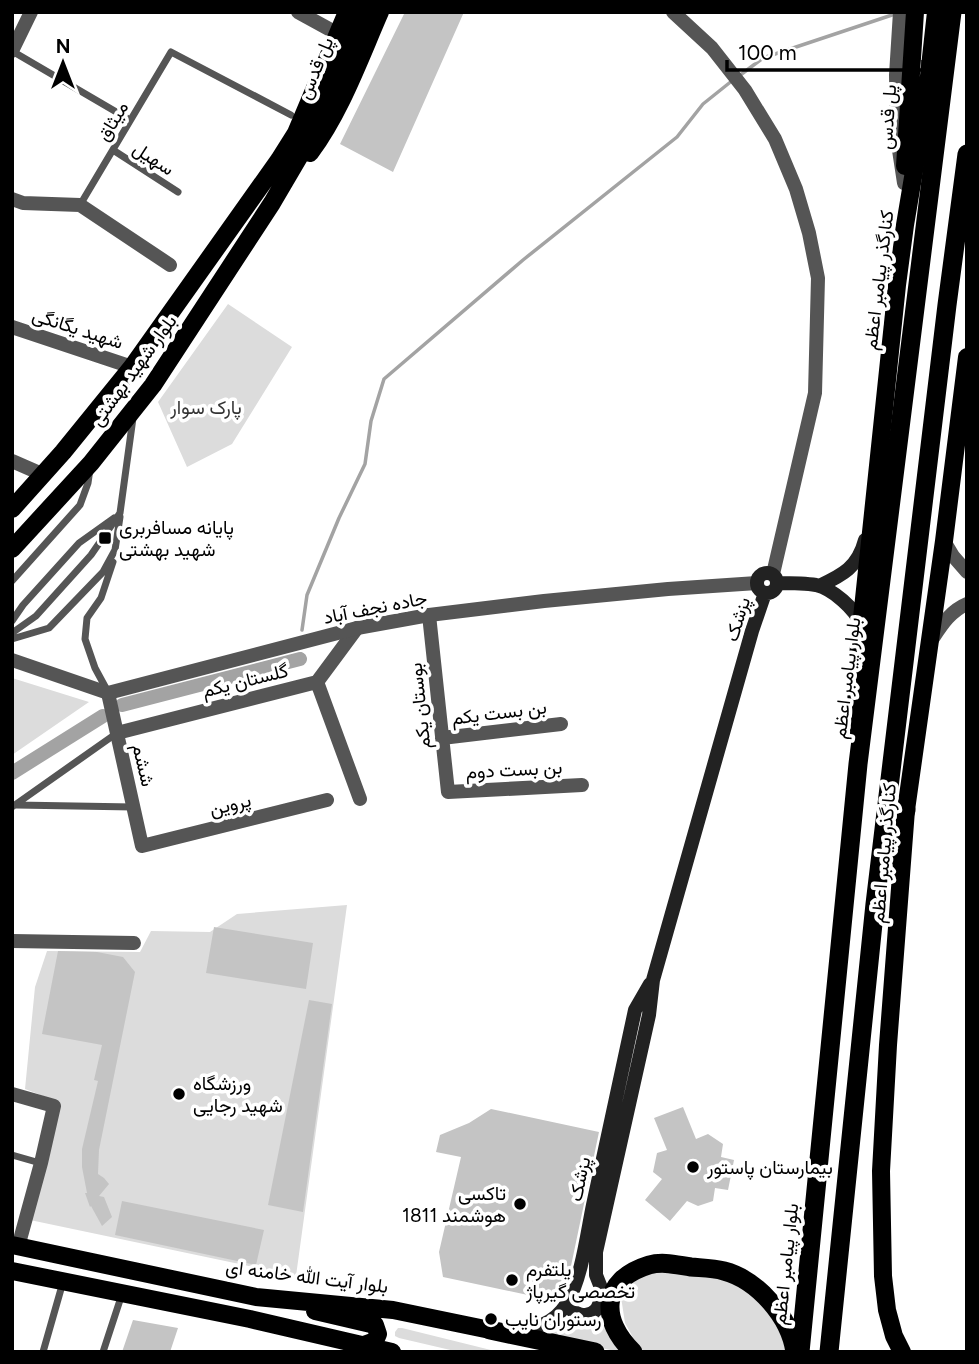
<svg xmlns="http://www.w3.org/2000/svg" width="979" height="1364" font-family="Figtree,Vazirmatn,sans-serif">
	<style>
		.green { fill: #dcdcdc }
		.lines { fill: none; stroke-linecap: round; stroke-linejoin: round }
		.stream { stroke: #a3a3a3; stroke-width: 3.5 }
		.canal { stroke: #a3a3a3; stroke-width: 14 }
		.building { fill: #c4c4c4 }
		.service { stroke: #555; stroke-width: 7 }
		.minor { stroke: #555; stroke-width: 14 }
		.tertiary { stroke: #555; stroke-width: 14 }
		.secondary { stroke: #222; stroke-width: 14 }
		.primary { stroke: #000; stroke-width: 18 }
		.trunk { stroke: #000; stroke-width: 19 }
		.poi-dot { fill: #000; stroke: #fff; stroke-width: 2.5 }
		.labels { text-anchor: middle; stroke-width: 7; stroke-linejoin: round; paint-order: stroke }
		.street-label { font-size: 19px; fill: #000; stroke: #fff }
		.park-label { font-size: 19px; fill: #333; stroke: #fff }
		.poi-label { font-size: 19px; fill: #000; stroke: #fff; text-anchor: start }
	</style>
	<rect width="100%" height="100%" fill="#fff"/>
	<!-- green -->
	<path class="green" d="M228,304L292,347L232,444L187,467L158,402Z
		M12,678L89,702L12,755Z
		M347,905L296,1276L30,1220L59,1102L25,1089L35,987L47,951L140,952L151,931L210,932L237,914Z
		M687,1266L762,1293L795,1352H641L625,1323L619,1284L633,1272Z
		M574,1317L592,1319L600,1317L605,1328L620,1352L538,1335L563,1325Z
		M398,1328H402L499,1352H459L399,1338L395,1336V1332Z"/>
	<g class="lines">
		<!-- stream -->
		<path class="stream" d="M739,76L763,58L892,15
			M302,630L307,595L339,518L365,464L371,421L384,379L523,260L677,137L703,104L733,80
			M300,659L301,654"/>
		<!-- canal -->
		<path class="canal" d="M122,705L300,659
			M12,773L103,716"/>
	</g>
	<!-- building -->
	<path class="building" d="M405,12H464L393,172L340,144Z
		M214,927L313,943L306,989L206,973Z
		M58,951L97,952L123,957L135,972L99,1150L98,1174L104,1178L109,1184L99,1196L104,1197L112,1217L102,1226L91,1206L90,1207L85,1193H87L82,1167V1149L98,1081L94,1080L102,1045L42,1034Z
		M309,1000L332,1004L303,1212L268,1205Z
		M683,1107L696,1139L708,1134L723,1144L721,1157L734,1160L728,1190L715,1188L713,1201L698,1206L687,1201L670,1221L645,1200L662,1179L653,1172L657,1153L667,1150L654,1118Z
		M491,1109L599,1132L571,1266L563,1289L556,1301L443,1277L439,1252L461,1157L436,1152L440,1135L469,1123Z
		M122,1201L264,1230L256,1265L115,1235Z
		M133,1320L178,1328L170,1352H122Z"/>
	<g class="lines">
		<!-- service -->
		<path class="service" d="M12,51L130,120
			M113,150L178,192
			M80,205L171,52L291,115
			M12,581L80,505L88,483L90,469
			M12,621L23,605L79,543L114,518
			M12,633L36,616L91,555L120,513L133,418
			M12,639L49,628L103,572L115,550L120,517
			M108,692L95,668L85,639L87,618L101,598L113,562
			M16,805L133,807
			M12,807L117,733
			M12,1155L40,1163
			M43,1352L63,1282
			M103,1352L122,1294"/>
		<!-- minor -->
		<path class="minor" d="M900,12L896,75L897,137L904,183
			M12,51L31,12
			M12,199L23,203L80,205L170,265
			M12,327L132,367
			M12,461L44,475
			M429,615L448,792L582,785
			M317,682L360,799
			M108,693L142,846L327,800
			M117,733L317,682L357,628
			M442,738L561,724
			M12,941L134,943
			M12,1094L54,1106L41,1163L18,1247"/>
		<!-- tertiary -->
		<path class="tertiary" d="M298,12L329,29
			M673,12L712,48L745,90L775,139L796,189L809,233L818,278L815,393L773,574
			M944,541L953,556L967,572
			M931,641C941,626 950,611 967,604
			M12,660L108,693L357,628L429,615L544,601L668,589L757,583"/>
		<!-- secondary -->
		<path class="secondary" d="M757 583a10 10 0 1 1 20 0a10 10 0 1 1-20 0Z
			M777,583C790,583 804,583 816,585C833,589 855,609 861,624
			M819,586C843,575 858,567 865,540
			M567,1303C572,1314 587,1320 596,1310C600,1305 601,1298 602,1293
			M609,1308L596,1275V1252L649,1015L653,980L752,631L765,593
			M512,1330C534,1329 554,1325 567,1303C582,1277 587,1234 593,1205C607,1140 621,1075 635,1010L650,984"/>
		<!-- primary -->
		<path class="primary" d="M310,153C341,111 359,60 380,12
			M905,166L915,12
			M12,509L63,452L132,367L279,160L296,133L347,12
			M12,549L91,463L153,385L272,203L309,140L361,12
			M857,728L856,675L897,285L905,225L927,94L936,12
			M12,1245L256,1297L393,1310L490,1330
			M12,1271L250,1319L392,1352
			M315,1311L375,1325L378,1334L375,1341L364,1345
			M902,1352L894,1336L887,1310L883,1276L881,1171L888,1045L906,810L944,541L967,357"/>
		<!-- trunk -->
		<path class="trunk" d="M888,863L906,810
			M490,1330L595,1352
			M633,1352C600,1320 600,1280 649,1265C663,1261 677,1265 691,1267C702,1268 713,1268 724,1271C758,1280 790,1317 795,1352
			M800,1352L858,764L952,12
			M829,1352L875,904L947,305L967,154"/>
	</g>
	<!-- markers -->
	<g class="poi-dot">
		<rect x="98" y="531" width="14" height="14" rx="3.5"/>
		<circle cx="179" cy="1094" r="7"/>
		<circle cx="693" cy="1167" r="7"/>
		<circle cx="520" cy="1204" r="7"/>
		<circle cx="512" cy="1280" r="7"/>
		<circle cx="491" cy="1319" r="7"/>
	</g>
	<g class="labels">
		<!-- street labels -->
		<g class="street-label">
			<text transform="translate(315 68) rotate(-68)" y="7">پل قدس</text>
			<text transform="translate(887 117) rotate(-86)" y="7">پل قدس</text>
			<text transform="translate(112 121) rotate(-59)" y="7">میثاق</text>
			<text transform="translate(154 158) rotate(33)" y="7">سهیل</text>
			<text transform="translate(878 280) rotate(-83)" y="7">کنارگذر پیامبر اعظم</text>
			<text transform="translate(78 328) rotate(18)" y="7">شهید یگانگی</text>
			<text transform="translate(133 370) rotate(-54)" y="7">بلوار شهید بهشتی</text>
			<text transform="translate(375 607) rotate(-11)" y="7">جاده نجف آباد</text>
			<text transform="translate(737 619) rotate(-73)" y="7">پزشک</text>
			<text transform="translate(846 678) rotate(-83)" y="7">بلوار پیامبر اعظم</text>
			<text transform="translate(245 680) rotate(-14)" y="7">گلستان یکم</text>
			<text transform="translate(419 706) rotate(-96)" y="7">بوستان یکم</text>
			<text transform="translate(499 712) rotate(-7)" y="7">بن بست یکم</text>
			<text transform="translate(144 765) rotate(77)" y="7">ششم</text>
			<text transform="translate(514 769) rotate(-3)" y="7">بن بست دوم</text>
			<text transform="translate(230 804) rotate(-14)" y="7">پروین</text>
			<text transform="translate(883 853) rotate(-85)" y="7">کنارگذر پیامبر اعظم</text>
			<text transform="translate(579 1179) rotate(-78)" y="7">پزشک</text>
			<text transform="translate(785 1264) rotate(-84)" y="7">بلوار پیامبر اعظم</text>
			<text transform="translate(307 1276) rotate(7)" y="7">بلوار آیت الله خامنه ای</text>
		</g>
		<!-- park labels -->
		<g class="park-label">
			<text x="206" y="414">پارک سوار</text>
		</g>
		<!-- poi labels -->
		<g class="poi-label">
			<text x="119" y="534">پایانه مسافربری<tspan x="119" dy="22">شهید بهشتی</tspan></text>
			<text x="193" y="1090">ورزشگاه<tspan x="193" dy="22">شهید رجایی</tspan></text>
			<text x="707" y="1174">بیمارستان پاستور</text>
			<text x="506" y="1200" text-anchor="end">تاکسی<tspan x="506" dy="22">هوشمند 1811</tspan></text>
			<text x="526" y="1276">پلتفرم<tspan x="526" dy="22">تخصصی گیرپاژ</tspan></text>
			<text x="505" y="1326">رستوران نایب</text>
		</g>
	</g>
	<!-- border -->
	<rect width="979" height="1364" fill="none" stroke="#000000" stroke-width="28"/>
	<!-- north arrow -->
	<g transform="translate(63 63)" stroke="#ffffff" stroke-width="5" paint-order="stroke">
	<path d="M0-5L12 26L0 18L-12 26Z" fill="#000000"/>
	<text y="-10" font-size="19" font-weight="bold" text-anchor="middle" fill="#000000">N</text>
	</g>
	<!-- scale -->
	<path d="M727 60v10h196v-10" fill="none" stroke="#000000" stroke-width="3.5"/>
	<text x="738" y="60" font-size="21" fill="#000000" stroke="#ffffff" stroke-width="5" paint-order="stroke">100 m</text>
</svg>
